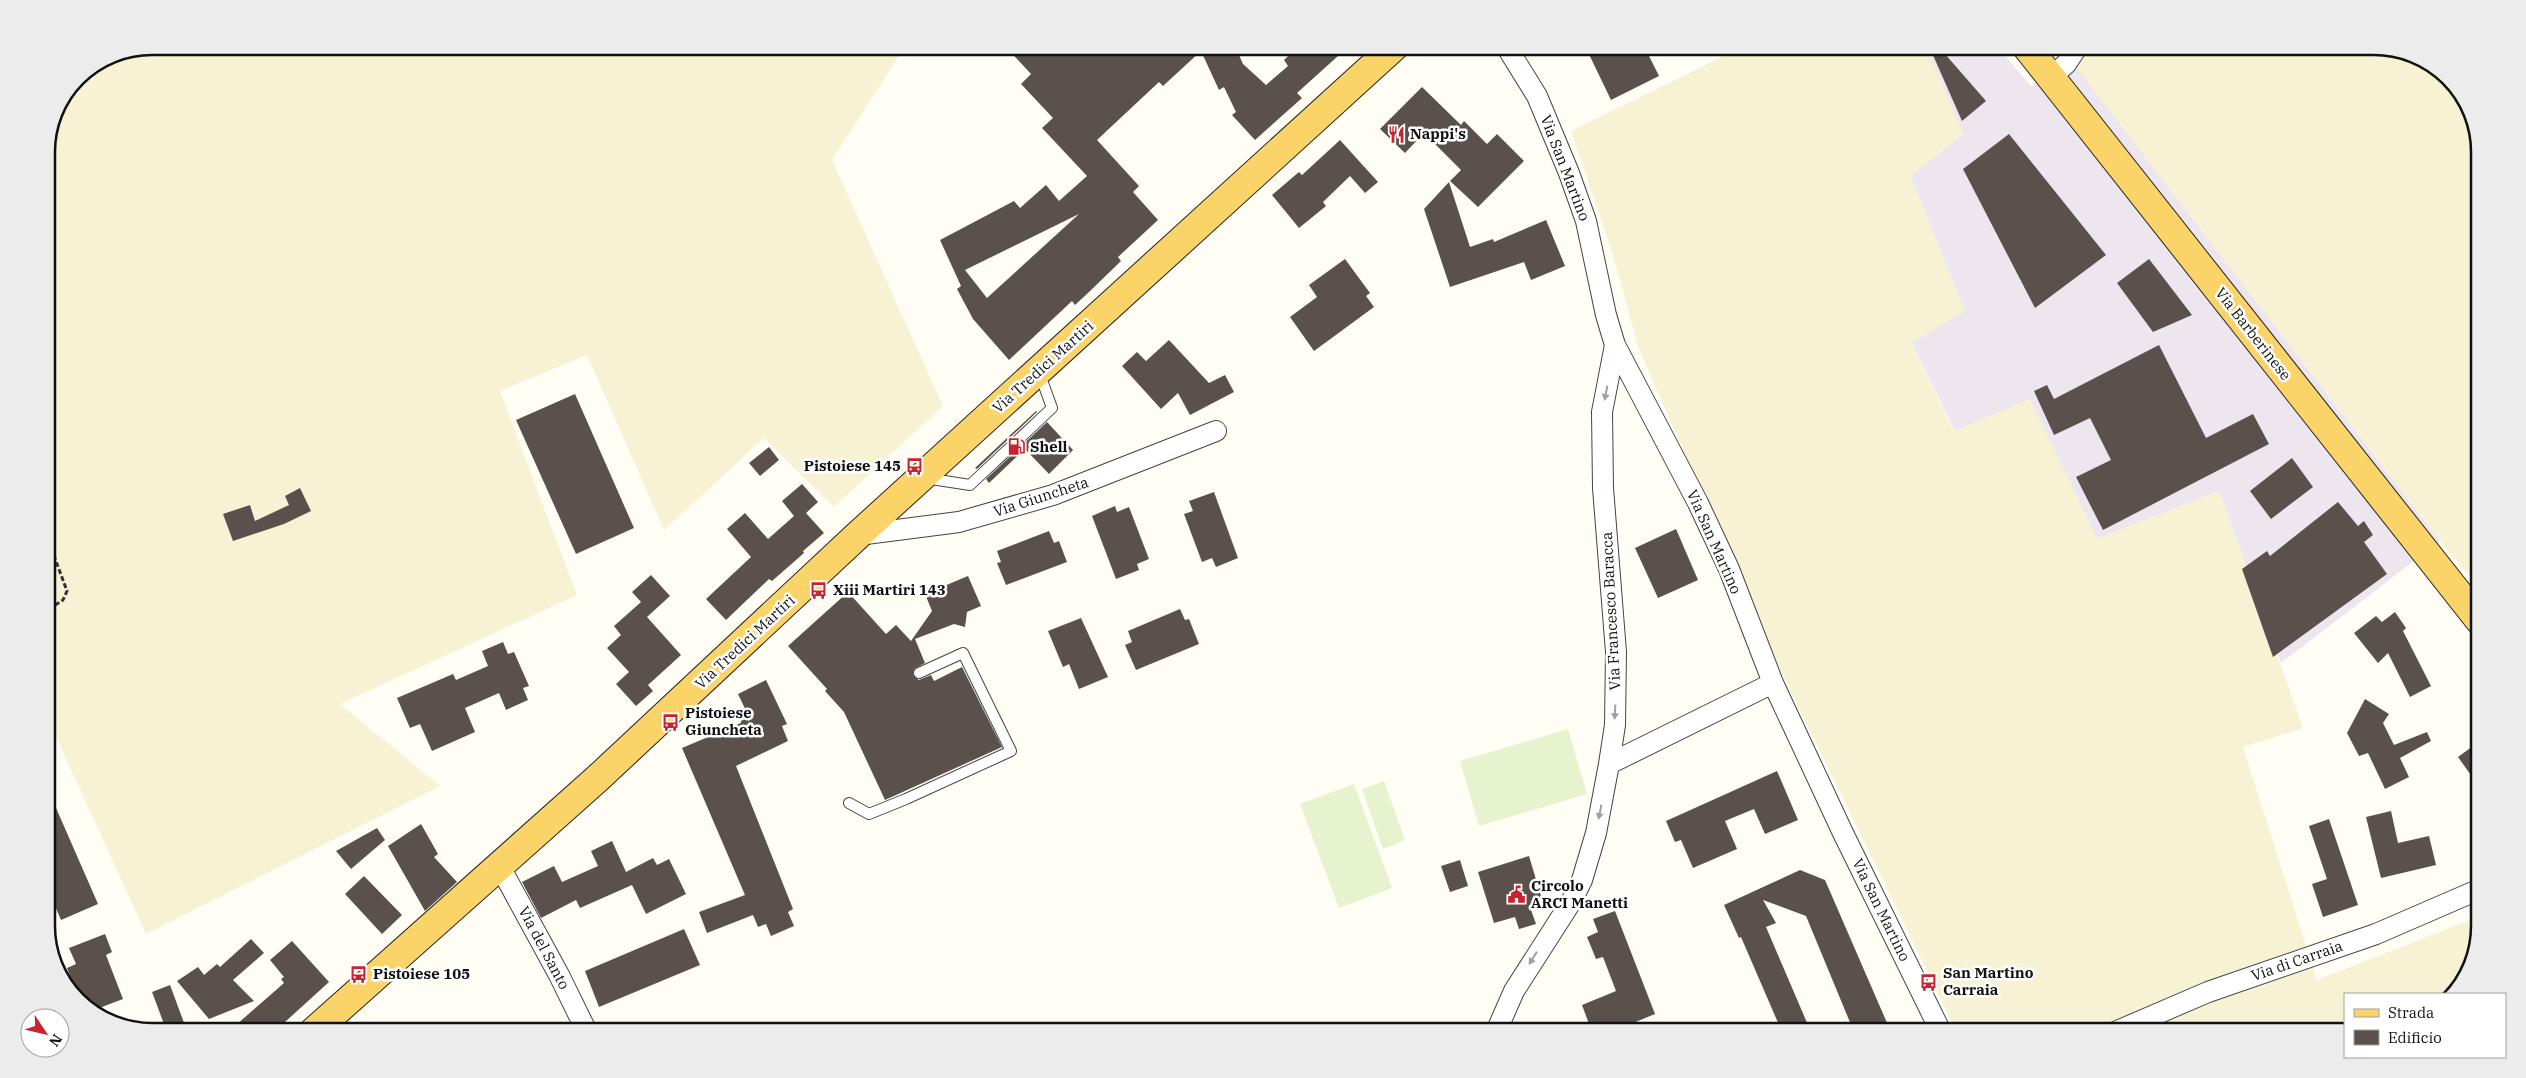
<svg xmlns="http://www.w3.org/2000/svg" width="2526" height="1078" font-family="'IBM Plex Serif',serif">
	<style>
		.industrial { fill: #eee6ef }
		.farmland { fill: #f6f2d3 }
		.pitch { fill: #e7f2ce }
		.building { fill: #5a514d; fill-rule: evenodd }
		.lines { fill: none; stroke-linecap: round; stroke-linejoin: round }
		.service-casing { stroke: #444; stroke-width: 12 }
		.minor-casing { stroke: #444; stroke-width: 22 }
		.primary-casing { stroke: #222; stroke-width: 30 }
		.path { stroke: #333; stroke-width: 3; stroke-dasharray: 5 2.5; stroke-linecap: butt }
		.service { stroke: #fff; stroke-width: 10 }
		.minor { stroke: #fff; stroke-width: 20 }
		.primary { stroke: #fbd469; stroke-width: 28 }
		.oneway { fill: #a0a0a0 }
		.labels { text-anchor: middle; stroke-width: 5; stroke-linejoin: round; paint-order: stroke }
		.poi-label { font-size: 15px; font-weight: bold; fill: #111; stroke: #fff; text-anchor: start }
		.street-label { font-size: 15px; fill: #111; stroke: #fff }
		.rim { fill: none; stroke: #111; stroke-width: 2.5 }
	</style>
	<rect width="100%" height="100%" fill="#fffdf4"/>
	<!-- industrial -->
	<path class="industrial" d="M1926,46H1997L2031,86L2072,61L2440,541L2281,663L2219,491L2097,539L2030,400L1955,431L1911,342L1965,311L1910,176L1963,134Z"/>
	<!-- farmland -->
	<path class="farmland" d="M152,46H908L900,54L832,160L943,406L834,507L764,438L664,530L587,355L500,391L577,595L340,704L440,786L146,934L46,715V145L54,111L77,77L112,54Z
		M1744,46H1926L1963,134L1910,177L1965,311L1911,343L1954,431L2030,399L2097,539L2219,491L2303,728L2243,747L2317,980L2480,916L2472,966L2449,994H2345V1032H1957L1776,661L1639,349L1613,255L1571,131Z
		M2095,46H2374L2414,54L2458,88L2480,145V589L2440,541L2072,61Z"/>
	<!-- pitch -->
	<path class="pitch" d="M1568,729L1587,794L1479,826L1460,761Z
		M1384,781L1405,840L1383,849L1362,789Z
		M1354,784L1392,888L1339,908L1300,804Z"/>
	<!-- building -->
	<path class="building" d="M1005,46H1235L1243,64L1266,85L1288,66L1284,60L1299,46H1329L1338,56L1297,93L1302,98L1255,140L1232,115L1236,112L1224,87L1219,90L1201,51L1163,86L1159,82L1097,140L1139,186L1133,192L1158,220L1118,257L1121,261L1089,292L1075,305L1072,301L1009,360L973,319L957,289L961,286L940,240L1014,201L1020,208L1046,185L1059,201L1087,176L1042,128L1053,118L1021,84L1031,74ZM1079,214L987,298L965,270Z
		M1585,46H1644L1659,76L1611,100Z
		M1929,46H1938L1986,101L1962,121Z
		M1422,87L1461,125L1464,121L1487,144L1497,134L1524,161L1478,207L1450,181L1461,170L1424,133L1405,153L1380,129Z
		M2009,134L2106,255L2035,308L1963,169Z
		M1340,140L1378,182L1365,193L1350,176L1323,202L1326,206L1299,228L1272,195L1299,172L1302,175Z
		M1449,182L1470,247L1493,239L1494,242L1546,220L1565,266L1531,280L1524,262L1450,287L1424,209Z
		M1345,259L1370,293L1366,296L1374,307L1314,351L1290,317L1317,297L1309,285Z
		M2149,259L2192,315L2153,332L2117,283Z
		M1169,340L1209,383L1225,375L1234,392L1190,415L1178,393L1161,409L1122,366L1137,352L1146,361Z
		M2159,345L2206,438L2253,414L2269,444L2103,530L2076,477L2111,460L2090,418L2054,435L2034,391L2047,385L2054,399Z
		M575,394L634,528L576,554L516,420Z
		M1036,411L1037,412L977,469L975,468Z
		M1047,422L1073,450L1049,474L1025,449L989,483L986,479Z
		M769,447L779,460L760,476L749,463Z
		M2292,458L2313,487L2271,519L2250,491Z
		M802,484L818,502L806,513L824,533L803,551L804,553L772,581L769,579L726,620L706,599L751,557L727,529L745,513L768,539L794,516L782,501Z
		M300,488L311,511L284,524L233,541L223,514L250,505L255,521L289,505L285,496Z
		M1214,492L1238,558L1216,567L1212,558L1202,562L1184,514L1193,511L1189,501Z
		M2338,502L2358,526L2364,521L2373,535L2364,542L2387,574L2273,657L2242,569L2267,551L2270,556Z
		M1115,506L1117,512L1129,507L1149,559L1137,564L1139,570L1116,579L1092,516Z
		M1676,529L1698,580L1658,598L1635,548Z
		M1049,531L1054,543L1059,541L1067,562L1006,585L997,563L1001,562L997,551Z
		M651,575L670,596L647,617L681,655L648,685L653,691L636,706L616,684L629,672L607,648L621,635L614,626L641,602L632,592Z
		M968,576L981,606L967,612L965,627L954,624L915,639L925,663L914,669L913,675L919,680L931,675L934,681L962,667L1002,747L885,800L844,712L825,691L827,689L788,646L848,592L886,634L896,625L911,641L932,611L925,594Z
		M1180,609L1185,620L1189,619L1199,644L1136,670L1125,645L1132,642L1128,631Z
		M2395,612L2406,628L2403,631L2431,686L2410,697L2388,653L2378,663L2354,633L2376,616L2382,622Z
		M1081,618L1108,677L1079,689L1069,664L1063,667L1048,631Z
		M503,642L508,654L514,652L529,686L523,688L528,700L506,710L499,693L465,708L475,732L432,751L420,724L410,728L397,698L453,674L456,680L488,666L482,651Z
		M766,680L787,724L782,726L788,741L736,766L793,909L788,912L794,926L771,936L766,924L758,927L753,915L707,933L699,912L745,895L682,748L741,723V721L749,717L738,694Z
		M2365,699L2389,714L2383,723L2394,745L2427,732L2431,741L2400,758L2409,777L2385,789L2368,753L2359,756L2347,733Z
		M2480,741V788L2458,757Z
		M1777,771L1798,820L1765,834L1754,809L1725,821L1737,849L1693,868L1681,840L1675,842L1666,821Z
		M46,785L98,904L61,920L46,885Z
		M2391,811L2398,843L2429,836L2436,865L2381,878L2366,817Z
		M2329,819L2358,905L2323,917L2312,884L2327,879L2309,826Z
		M421,824L438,854L434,857L457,882L425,911L388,846Z
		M377,828L385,840L351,869L336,851Z
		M612,841L626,872L653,858L657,865L669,859L686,894L646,914L632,885L580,908L576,900L541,918L522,882L554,866L562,882L598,866L591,851Z
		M1529,856L1544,906L1531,910L1536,924L1519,929L1515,917L1494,923L1478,872Z
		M1460,860L1468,886L1450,892L1441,866Z
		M1800,870L1825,880L1891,1032H1854L1806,916L1763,900L1776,923L1766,927L1811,1032H1782L1741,937L1739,938L1724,905Z
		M364,876L402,915L382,934L345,894Z
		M1615,911L1655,1014L1611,1032H1592L1582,1005L1616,991L1603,957L1596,959L1587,937L1598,932L1593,919Z
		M684,929L700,965L599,1007L585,971Z
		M105,934L112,952L106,955L123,999L94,1010L79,999L67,968L76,964L69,948Z
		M251,939L264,953L233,980L254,1001L209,1019L177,981L198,967L204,975L217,964L220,967Z
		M292,941L329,982L274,1032H228L284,983L281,979L284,977L270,960Z
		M170,985L186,1028L176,1032H167L152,992Z"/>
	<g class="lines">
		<defs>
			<path id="service" d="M925,478L970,485L1052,408L1039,372
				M849,803L869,814L906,799L1011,751L963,653L919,673"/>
			<path id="minor" d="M1506,46L1537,96L1569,173L1586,221L1606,315L1615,345L1698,503L1729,569L1773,683L1843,833L1941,1032
				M2051,77L2066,64L2078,46
				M858,535L959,522L1053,495L1216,431
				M1609,764L1773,683
				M499,865L559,975L587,1032
				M1496,1032L1514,991L1571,902L1582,880L1596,833L1609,764L1615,725L1616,652L1603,488L1602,412L1615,345
				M2115,1032L2208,992L2376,934L2480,889"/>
			<path id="primary" d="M2026,46L2480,621
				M313,1032L598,778L858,535L1395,46"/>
		</defs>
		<!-- service casing -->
		<use href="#service" class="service-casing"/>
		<!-- minor casing -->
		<use href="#minor" class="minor-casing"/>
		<!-- primary casing -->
		<use href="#primary" class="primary-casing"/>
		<!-- path -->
		<path class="path" d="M46,534L67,591L63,600L46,611"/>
		<!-- service -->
		<use href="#service" class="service"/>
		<!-- minor -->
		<use href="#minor" class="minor"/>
		<!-- primary -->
		<use href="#primary" class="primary"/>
	</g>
	<!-- one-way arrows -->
	<defs><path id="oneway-solid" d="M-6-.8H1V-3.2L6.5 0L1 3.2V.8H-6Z" transform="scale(1.25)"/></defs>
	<g class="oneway">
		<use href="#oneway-solid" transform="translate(1606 393) rotate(101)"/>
		<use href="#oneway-solid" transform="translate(1615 712) rotate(93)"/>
		<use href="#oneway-solid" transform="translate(1600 812) rotate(101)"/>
		<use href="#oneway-solid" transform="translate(1533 958) rotate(122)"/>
	</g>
	<!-- icons -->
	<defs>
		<symbol id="restaurant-bare" viewBox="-9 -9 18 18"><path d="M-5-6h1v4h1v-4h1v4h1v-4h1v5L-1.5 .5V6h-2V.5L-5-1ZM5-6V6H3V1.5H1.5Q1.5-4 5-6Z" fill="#c62430" stroke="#fff" stroke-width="2.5" paint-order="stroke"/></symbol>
		<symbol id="fuel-bare" viewBox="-9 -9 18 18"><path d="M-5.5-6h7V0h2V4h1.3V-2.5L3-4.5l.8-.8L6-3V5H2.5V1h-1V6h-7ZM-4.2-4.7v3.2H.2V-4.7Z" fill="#c62430" stroke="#fff" stroke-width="2.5" paint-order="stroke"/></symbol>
		<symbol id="bus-bare" viewBox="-9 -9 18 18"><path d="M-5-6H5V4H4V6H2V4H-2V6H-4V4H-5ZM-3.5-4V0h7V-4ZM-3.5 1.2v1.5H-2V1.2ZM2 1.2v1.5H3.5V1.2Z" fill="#c62430" stroke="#fff" stroke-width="2.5" paint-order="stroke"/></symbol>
		<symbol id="civic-bare" viewBox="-9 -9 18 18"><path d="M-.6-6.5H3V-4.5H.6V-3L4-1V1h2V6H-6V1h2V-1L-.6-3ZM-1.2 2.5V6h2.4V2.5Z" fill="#c62430" stroke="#fff" stroke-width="2.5" paint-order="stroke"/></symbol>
	</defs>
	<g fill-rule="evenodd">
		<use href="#restaurant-bare" x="1384" y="122" width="25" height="25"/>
		<use href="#fuel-bare" x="1004" y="434" width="25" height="25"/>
		<use href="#bus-bare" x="902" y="454" width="25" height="25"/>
		<use href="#bus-bare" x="806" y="578" width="25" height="25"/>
		<use href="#bus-bare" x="658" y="710" width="25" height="25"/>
		<use href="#civic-bare" x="1504" y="882" width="25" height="25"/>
		<use href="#bus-bare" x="346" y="962" width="25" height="25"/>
		<use href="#bus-bare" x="1916" y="970" width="25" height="25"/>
	</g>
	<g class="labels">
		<!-- poi labels -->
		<g class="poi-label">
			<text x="1410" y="139">Nappi's</text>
			<text x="1030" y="452">Shell</text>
			<text x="901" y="471" text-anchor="end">Pistoiese 145</text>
			<text x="833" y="595">Xiii Martiri 143</text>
			<text x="685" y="718">Pistoiese<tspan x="685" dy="17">Giuncheta</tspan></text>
			<text x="1531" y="891">Circolo<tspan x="1531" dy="17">ARCI Manetti</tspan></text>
			<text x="1943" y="978">San Martino<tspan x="1943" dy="17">Carraia</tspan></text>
			<text x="373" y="979">Pistoiese 105</text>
		</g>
		<!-- street labels -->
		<g class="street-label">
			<text transform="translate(1565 168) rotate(69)" y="5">Via San Martino</text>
			<text transform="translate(2253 334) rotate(52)" y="5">Via Barberinese</text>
			<text transform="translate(1043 367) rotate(-42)" y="5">Via Tredici Martiri</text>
			<text transform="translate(1041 497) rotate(-18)" y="5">Via Giuncheta</text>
			<text transform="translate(1714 542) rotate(66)" y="5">Via San Martino</text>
			<text transform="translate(1611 611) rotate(-93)" y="5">Via Francesco Baracca</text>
			<text transform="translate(745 642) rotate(-43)" y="5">Via Tredici Martiri</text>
			<text transform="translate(1881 910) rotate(64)" y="5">Via San Martino</text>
			<text transform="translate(544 948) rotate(62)" y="5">Via del Santo</text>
			<text transform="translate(2297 961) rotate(-19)" y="5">Via di Carraia</text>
		</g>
	</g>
	<!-- crop -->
	<path d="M0 0H2526V1078H0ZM152 55H2374A97 97 0 0 1 2471 152V926A97 97 0 0 1 2374 1023H152A97 97 0 0 1 55 926V152A97 97 0 0 1 152 55Z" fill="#ececec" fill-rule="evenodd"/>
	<path class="rim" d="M152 55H2374A97 97 0 0 1 2471 152V926A97 97 0 0 1 2374 1023H152A97 97 0 0 1 55 926V152A97 97 0 0 1 152 55Z"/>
	<!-- legend -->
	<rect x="2344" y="993" width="162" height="65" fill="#ffffff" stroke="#a0a0a0"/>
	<rect x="2354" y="1009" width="25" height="8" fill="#fbd469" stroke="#a0a0a0"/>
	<text x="2388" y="1018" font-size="15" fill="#111111">Strada</text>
	<rect x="2354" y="1030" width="25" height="15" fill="#5a514d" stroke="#a0a0a0"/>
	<text x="2388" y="1043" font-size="15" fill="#111111">Edificio</text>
	<!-- north arrow -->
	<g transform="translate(45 1033) rotate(125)"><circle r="24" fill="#ffffff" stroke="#a0a0a0"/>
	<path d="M0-4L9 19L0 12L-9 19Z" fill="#c62430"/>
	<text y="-8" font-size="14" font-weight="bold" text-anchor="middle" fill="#111111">N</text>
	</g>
</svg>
